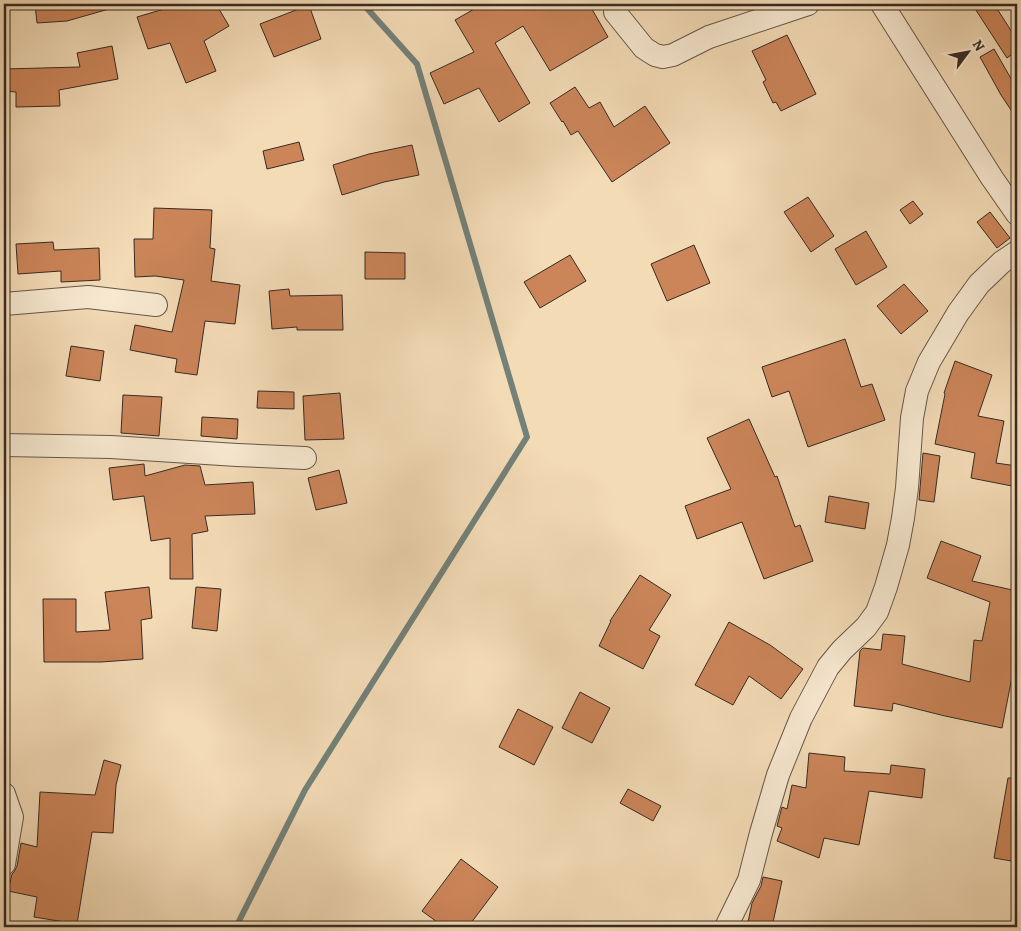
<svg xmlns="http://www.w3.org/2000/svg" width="1021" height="931" font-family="Alegreya,serif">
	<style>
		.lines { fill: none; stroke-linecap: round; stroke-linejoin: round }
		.stream { stroke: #738179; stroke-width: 6 }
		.building { fill: #cb8559; stroke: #372a24 }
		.street-casing { stroke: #665648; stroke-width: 24 }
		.street { stroke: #f7e8d0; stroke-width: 22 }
	</style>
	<rect width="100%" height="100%" fill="#f3dbb6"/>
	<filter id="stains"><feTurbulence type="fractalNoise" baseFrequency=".004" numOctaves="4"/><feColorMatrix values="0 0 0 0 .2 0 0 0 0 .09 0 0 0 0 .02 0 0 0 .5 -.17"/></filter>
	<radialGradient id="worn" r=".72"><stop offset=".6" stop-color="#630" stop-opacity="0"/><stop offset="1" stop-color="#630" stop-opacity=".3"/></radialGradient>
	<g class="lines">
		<!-- stream -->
		<path class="stream" d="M236,927L305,790L527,437L417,64L363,4"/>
	</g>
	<!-- building -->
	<path class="building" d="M35,4H108L109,9L67,21L37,23Z
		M181,4H216L229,26L204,41L216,71L186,83L170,43L148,49L137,17Z
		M483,4H589L608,37L550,71L523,26L495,43L530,103L499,122L479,88L444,104L430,73L474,52L455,20Z
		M972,4H994L1017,40V51L1007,58Z
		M309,5L321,39L274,57L260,24Z
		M787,35L816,94L781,111L776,102L773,103L763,82L766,80L752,51Z
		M112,46L118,79L59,90L60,106L16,107V92L4,91V69L80,67L77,53Z
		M994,49L1017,89V119L1001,95L980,57Z
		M575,87L589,108L600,102L614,127L645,106L670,143L612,182L578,131L571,135L563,121L562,122L550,103Z
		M299,142L304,160L267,169L263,151Z
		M412,145L419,175L384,182L342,195L333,165L369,154Z
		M808,197L834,236L811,252L784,212Z
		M913,201L923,214L910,224L900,210Z
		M154,208L212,210L210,248L215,249L211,281L240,285L235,324L205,321L197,375L175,372L177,359L130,350L135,325L172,332L184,280L155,276L135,277L134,239H153Z
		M990,212L1010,238L997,248L977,222Z
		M866,231L887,267L856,285L835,249Z
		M53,242L54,250L99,248L100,280L61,282V271L18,274L16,244Z
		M694,245L710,283L667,301L651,264Z
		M365,252L405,253V279H365Z
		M570,255L586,281L540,308L524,282Z
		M904,284L928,311L901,334L877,306Z
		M289,289L290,296L342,295L343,330H297V327L272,329L269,291Z
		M845,339L861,387L872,384L885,420L808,447L789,391L772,397L762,367Z
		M71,346L104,351L100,381L66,376Z
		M955,361L992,375L978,416L1004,421L996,463L1017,466V487L971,478L975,453L935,444L945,394L944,393Z
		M258,391L294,392V409L257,408Z
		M340,393L344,439L305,440L303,396Z
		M123,395L162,397L159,436L121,433Z
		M202,417L238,419L237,439L201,436Z
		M749,419L775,477L777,476L795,527L800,525L813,561L764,579L742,522L697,539L685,506L731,489L707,438Z
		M923,453L940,456L934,502L919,500Z
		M144,464L145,476L185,465L200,466L205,485L253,482L255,514L205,516L208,531L192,534L193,579H170V538L151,541L144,496L113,500L109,468Z
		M339,470L347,503L316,510L308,478Z
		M829,496L869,503L865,529L825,522Z
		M941,541L981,556L972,581L1017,591V678L1012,677L1002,728L945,716L893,703L892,711L854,706L860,651L863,648L881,650L883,634L905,636L902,664L970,682L974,640L982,641L990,602L927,578Z
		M640,575L671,595L649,630L660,636L643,669L599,646L611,621H610Z
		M149,587L152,618L141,620L143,659L101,662H44L43,599H76V632L110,630L105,592Z
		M196,587L221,589L217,631L192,628Z
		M729,622L770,645L803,669L781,699L749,676L733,705L695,685Z
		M580,692L610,708L592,743L562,728Z
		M518,709L553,727L534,765L499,747Z
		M809,753L845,757L844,771L890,774L891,765L925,769L922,798L869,791L859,845L824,838L819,858L777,841L782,828L777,826L782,807L787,809L792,785L806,788Z
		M104,760L121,765L116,785L113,833L92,832L77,924L34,917L37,897L8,891L12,874L14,872L17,866L21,843L37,847L40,792L95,795Z
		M1008,778H1017V862L994,858Z
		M628,789L661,806L653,821L620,803Z
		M461,859L498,887L468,927H444L422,911Z
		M763,877L782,881L772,927H747L752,903L761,886Z"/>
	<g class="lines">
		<defs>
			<path id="street" d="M882,4L992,178L1017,214
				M615,12L644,48L655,55L663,57L673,55L709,37L808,4
				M4,304L88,297L156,305
				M4,445L111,447L237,455L305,458
				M4,794L12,817L4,864
				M726,927L749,880L761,833L778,775L801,718L828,667L842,650L866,627L877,612L886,587L898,545L903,518L907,488L912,418L917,391L929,362L958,313L979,284L1002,262L1017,252"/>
		</defs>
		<!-- street casing -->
		<use href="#street" class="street-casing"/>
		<!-- street -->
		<use href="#street" class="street"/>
	</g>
	<!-- margin -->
	<rect width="1021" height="931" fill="none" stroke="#f3dbb6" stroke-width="20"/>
	<rect x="5" y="5" width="1011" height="921" fill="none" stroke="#372a24" stroke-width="2.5"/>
	<rect x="10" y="10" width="1001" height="911" fill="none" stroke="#372a24"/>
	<!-- north arrow -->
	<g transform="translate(968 52) rotate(58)" stroke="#f7e8d0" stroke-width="4" paint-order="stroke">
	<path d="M0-4L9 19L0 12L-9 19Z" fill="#372a24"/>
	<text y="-8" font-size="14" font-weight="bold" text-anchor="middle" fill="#372a24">N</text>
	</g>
	<rect width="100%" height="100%" filter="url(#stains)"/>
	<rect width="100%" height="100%" fill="url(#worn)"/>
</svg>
